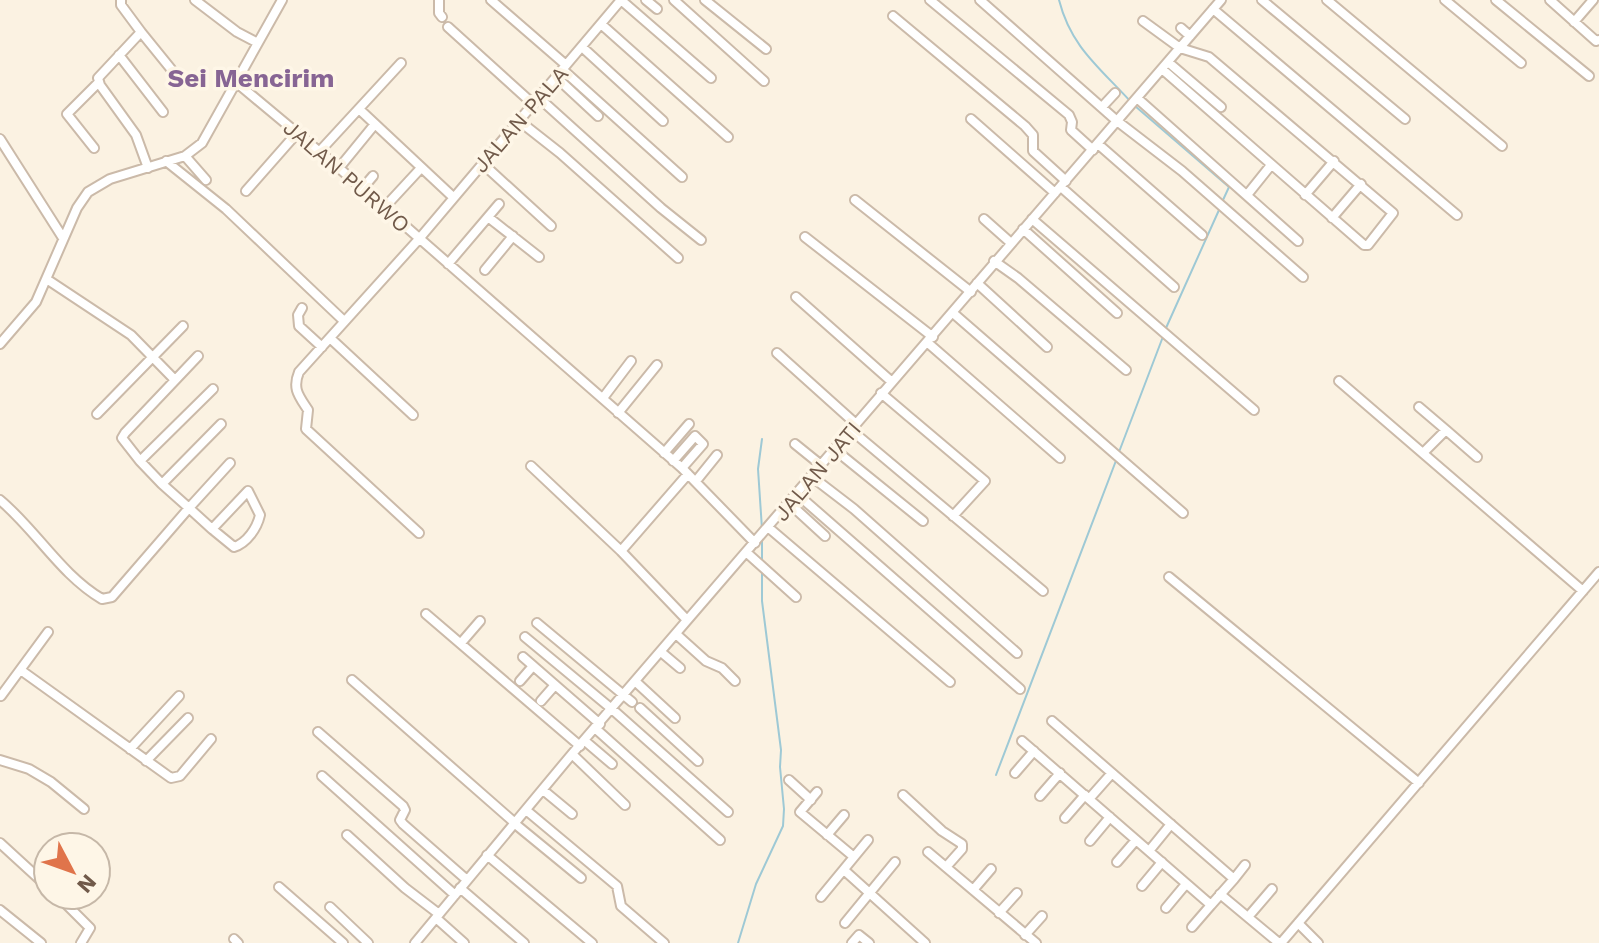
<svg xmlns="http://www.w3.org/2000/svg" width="1599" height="943" font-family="'Work Sans',sans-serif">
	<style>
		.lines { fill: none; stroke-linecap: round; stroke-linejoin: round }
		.stream { stroke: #9ec9d5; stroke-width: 2 }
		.minor-casing { stroke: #cbbaa9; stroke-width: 12 }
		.minor { stroke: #fff; stroke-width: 8 }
		.labels { text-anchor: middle; stroke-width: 7; stroke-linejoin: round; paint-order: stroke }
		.street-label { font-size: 22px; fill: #715a4a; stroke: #fef6e7 }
		.quarter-label { font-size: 26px; font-weight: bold; fill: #876594; stroke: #fef6e7 }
	</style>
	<rect width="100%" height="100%" fill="#fbf2e2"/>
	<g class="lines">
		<!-- stream -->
		<path class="stream" d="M1059,0C1071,47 1099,67 1131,102
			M1135,106L1229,187L1223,200
			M1166,328L1219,210
			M1119,452L1164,334
			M762,529L758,469L762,439
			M762,561V539
			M996,775L1117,458
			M738,943L756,884L783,826L784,809L780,767L781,750L762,601V571"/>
		<defs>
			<path id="minor" d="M121,0V5L141,32
				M195,0L237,32L258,43
				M439,0V13L442,17
				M491,0L566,65
				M621,0L711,78
				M646,0L657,9
				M674,0L764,81
				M705,0L766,49
				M930,0L1069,115L1072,122L1071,130L1093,150
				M980,0L1117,121L1182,171L1303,277
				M1262,0L1405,119
				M1327,0L1502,146
				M1445,0L1521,63
				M1496,0L1589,76
				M1550,0L1596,41L1599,40
				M1213,9L1457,215
				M893,16L1025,126L1033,135V151L1066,181
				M1143,21L1180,48L1209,57L1393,213L1368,245H1364L1162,69
				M1574,22L1593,0
				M601,24L728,137
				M448,27L532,103
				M1181,28L1190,36
				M582,47L663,121
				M119,55L163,112
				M1168,62L1221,107
				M563,70L682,177
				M556,77L598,116
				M237,83L339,168L682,468L755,543
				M538,97L661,208L701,240
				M1137,98L1298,241
				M1102,107L1115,93
				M359,109L453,197
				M971,119L1055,193
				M518,120L560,153L678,258
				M0,139L63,238
				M1098,144L1202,235
				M94,148L67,114L99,82
				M319,152L401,63
				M185,156L206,180
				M166,161L226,209L344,321
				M482,163L551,226
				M148,168L136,135L100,85L98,78L141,32L171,69
				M339,168L375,124
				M1061,187L1174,287
				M362,189L373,176
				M246,191L297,133
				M1247,195L1271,165
				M1305,195L1334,161
				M855,200L971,292
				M384,208L421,168
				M488,217L539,257
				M1332,218L1361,184
				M984,219L1011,243
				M1032,219L1254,410
				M1023,229L1117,313
				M805,237L933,337
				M994,261L1018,278L1126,370
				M448,264L499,204
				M485,270L513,236
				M48,280L131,335L174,379
				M977,283L1047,347
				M796,297L892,382
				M302,308L298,315L299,326L322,347
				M953,313L1183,513
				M330,338L413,415
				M928,343L1060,458
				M0,344L36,302L77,208L88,192L110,179L185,156L202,143L282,0
				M777,353L856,424
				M198,356L125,433L122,438L140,461L213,389
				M1339,381L1583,591
				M881,393L985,481L953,516
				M603,398L631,361
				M1419,407L1446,430
				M618,413L657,365
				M97,414L183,326
				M851,430L1043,591
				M795,444L821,465
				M834,449L923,521
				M664,453L689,424
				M1423,453L1446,430L1477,457
				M140,461L162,484L221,424
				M673,461L695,436L703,444L682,468
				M531,466L621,551L687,620
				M811,476L854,509L1017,653
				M696,481L717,455
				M162,484L189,508L230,463
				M797,494L1020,689
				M0,500C36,530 61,575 102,599L112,597L189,508L212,529L248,491L260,515C257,528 247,543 234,547L212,529
				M789,503L825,536
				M769,528L950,682
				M419,533L306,429L308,410C299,396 292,389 299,372L419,239L621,0
				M621,551L688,474
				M746,552L796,597
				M1169,577L1419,783
				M426,614L580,746
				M537,623L632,702
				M676,634L706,661L722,668L735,681
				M525,637L613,710L728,812
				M461,643L480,621
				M661,652L680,668
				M523,657L600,724
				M22,671L171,778L180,776L211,739
				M352,680L515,823
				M520,681L533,666
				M636,682L675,718
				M1,696L48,632
				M541,701L555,685
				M640,708L698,761
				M596,729L720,840
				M318,732L403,806L405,810L400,820L403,824L467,880
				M585,741L612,764
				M1022,741L1211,905L1234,879L1052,721
				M130,749L179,696
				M572,754L625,805
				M0,760L29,769L51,782L84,809
				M146,761L188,718
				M1015,773L1034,751
				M322,776L455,895
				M789,780L811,800
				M543,790L572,814
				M817,792L800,812L854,857
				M903,795L942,831L962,844V849L946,867
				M1040,796L1060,773
				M1089,799L1112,773
				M526,810L617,886L621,906L664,943
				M1065,818L1085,795
				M514,823L581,878
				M347,835L405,888L439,914
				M827,835L844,815
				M1090,841L1110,817
				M0,843L48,887
				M1149,851L1171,824
				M928,852L1036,943
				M487,855L592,943
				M1117,862L1136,840
				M844,870L925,943
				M1234,879L1245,865
				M1142,886L1162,862
				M279,887L343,943
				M460,888L524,943
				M973,890L991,869
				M1220,894L1279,943
				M57,895L90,928L81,943
				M821,897L868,840
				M330,907L368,943
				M1166,908L1186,884
				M0,910L41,943
				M999,913L1017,893
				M1248,917L1272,889
				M436,918L464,943
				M845,923L895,862
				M1298,923L1318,943
				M1192,927L1211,905
				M1025,935L1042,916
				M234,939L238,943
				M415,943L572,754L1221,0
				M852,943L859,935L869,943
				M1281,943L1599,572"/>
		</defs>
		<!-- minor casing -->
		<use href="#minor" class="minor-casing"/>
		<!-- minor -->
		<use href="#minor" class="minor"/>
	</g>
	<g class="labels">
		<!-- street labels -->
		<g class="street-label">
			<text transform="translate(520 119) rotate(-49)" y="8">JALAN PALA</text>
			<text transform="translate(347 176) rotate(41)" y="8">JALAN PURWO</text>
			<text transform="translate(817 471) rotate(-50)" y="8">JALAN JATI</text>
		</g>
		<!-- quarter labels -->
		<g class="quarter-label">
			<text x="251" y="87">Sei Mencirim</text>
		</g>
	</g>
	<!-- north arrow -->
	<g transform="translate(72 871) rotate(131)"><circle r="38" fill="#fef6e7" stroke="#c6b8a8" stroke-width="2"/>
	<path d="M0-6L14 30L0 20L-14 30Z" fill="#e0744b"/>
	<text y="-12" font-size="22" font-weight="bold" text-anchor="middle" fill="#715a4a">N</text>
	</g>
</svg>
